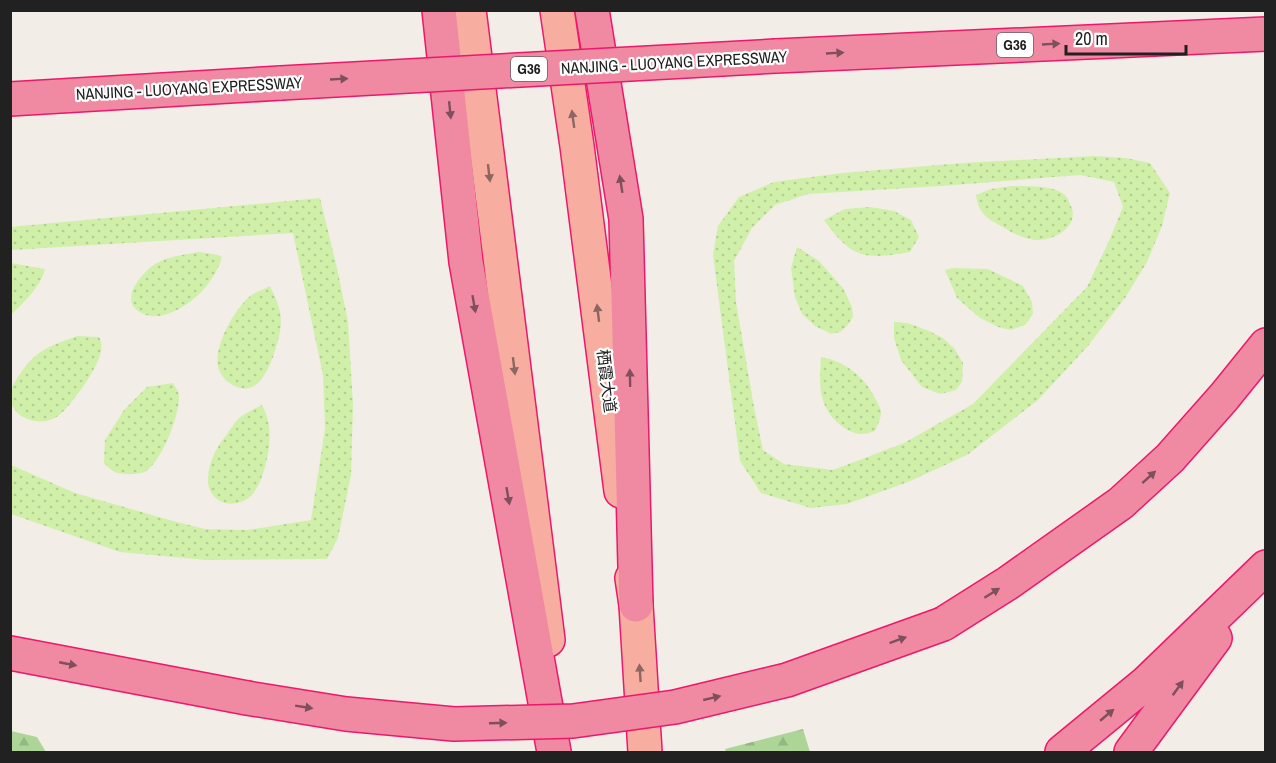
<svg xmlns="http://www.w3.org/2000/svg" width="1276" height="763" font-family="'Archivo Narrow','Noto Sans SC',sans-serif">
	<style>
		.grass { fill: url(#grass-dots); fill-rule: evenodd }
		.forest { fill: url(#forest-firs) }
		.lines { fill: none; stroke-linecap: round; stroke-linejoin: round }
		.trunk-casing { stroke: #ed186c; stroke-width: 36 }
		.motorway-casing { stroke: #ed186c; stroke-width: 36 }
		.trunk { stroke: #f8ada1; stroke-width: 33 }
		.motorway { stroke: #f089a2; stroke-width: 33 }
		.motorway-bridge-casing { stroke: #ed186c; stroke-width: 36; stroke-linecap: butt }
		.motorway-bridge { stroke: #f089a2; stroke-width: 33 }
		.oneway { fill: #7e505b }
		.oneway2 { fill: #8c6761 }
		.labels { text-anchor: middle; stroke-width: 4.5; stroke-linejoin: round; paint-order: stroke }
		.shield { fill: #fff; stroke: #646464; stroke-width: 1.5 }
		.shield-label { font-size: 15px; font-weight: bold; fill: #212121 }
		.street-label { font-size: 16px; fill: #212121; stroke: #fff }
	</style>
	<defs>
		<pattern id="grass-dots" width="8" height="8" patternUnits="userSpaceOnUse" patternTransform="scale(1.5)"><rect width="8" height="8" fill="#d0f0aa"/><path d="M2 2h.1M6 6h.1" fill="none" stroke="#b2ce92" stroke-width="1.8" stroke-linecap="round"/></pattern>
		<pattern id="forest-firs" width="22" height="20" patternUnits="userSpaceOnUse" patternTransform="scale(1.5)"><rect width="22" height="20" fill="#aed598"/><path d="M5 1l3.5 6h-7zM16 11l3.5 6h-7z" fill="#95b783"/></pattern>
	</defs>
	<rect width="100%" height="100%" fill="#f2eee7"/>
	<!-- grass -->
	<path class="grass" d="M1093,156L1126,158L1150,163L1170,193L1162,226L1147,262L1125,298L1087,347L1038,400L967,455L908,482L847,504L811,508L761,493L740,461L713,255L718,226L739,197L774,182L842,173L963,163ZM1080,175L1114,182L1123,207L1109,241L1087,287L973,404L904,443L833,470L784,464L763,450L754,407L736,302L734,261L752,228L775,205L808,194L941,186Z
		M1012,186C1026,186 1056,185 1066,196C1068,198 1069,202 1070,204C1081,224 1058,239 1040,240C1027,241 1012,233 1001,226C986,218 978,212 976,195L991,189Z
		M320,198L337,268L348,321L353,405L351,475L338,538L327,559L206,560L120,552L11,514V465L75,493L173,521L205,529L247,530L311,520L325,428L323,375L293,233L11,250L10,227Z
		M870,207L894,211L911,220L919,237L910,252C865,260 852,259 824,220L845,209Z
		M797,247L819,261L843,288L852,307L853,317L847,326L840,332L831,334L815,326L802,314L795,297L791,268Z
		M198,252L214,254L222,257C219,268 212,280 204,289C190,305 159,326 138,311C119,298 144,270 157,263C169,256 185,255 198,252Z
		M11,263L45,269C40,288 24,302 11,315Z
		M953,268L988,269L1023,286L1032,302L1033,314L1025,325L1011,330L998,327L980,318L957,298L945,270Z
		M270,286C273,293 277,300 279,308C284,324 278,342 273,357C269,367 263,382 252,387C239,393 220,380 218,366C214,344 236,306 253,294C258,291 265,289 270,286Z
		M894,322L908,323L929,331L943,338L954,348L963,363L962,382L956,390L940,394L922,387L901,360L894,338Z
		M77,336L99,337C106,348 96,366 90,376C84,386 65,413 55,418C36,428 5,415 11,390C14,381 25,366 32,359C44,347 61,342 77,336Z
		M821,357C845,361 866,378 876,400C878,404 881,408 881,413C881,419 877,426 875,431C862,436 855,435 843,427C818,409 819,386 821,357Z
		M173,383C175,387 179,391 179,396C180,414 162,461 146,471C140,475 122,475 115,472C111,470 107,466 104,463L105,440L124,410L147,387Z
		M262,405C272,423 271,443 266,463C263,474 259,488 251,496C234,511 208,503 208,480C208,464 215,450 224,438C229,432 233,424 238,419C245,413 254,409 262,405Z"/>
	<!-- forest -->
	<path class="forest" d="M803,729L810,752H726L725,749Z
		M11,731L37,737L46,752H11Z"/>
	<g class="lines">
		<defs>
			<path id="trunk" d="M469,10L548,640
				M557,10L577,146L621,491
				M632,578L636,605L645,752"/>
			<path id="motorway" d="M439,10L466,262L554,752
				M592,10L626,219L636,605
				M776,56L1266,34
				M10,99L281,83
				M943,624L1008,583L1121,503L1170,458L1224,397L1266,345
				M10,653L247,698
				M1062,752L1146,683L1266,567
				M1131,752L1215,638"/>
		</defs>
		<!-- trunk casing -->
		<use href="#trunk" class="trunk-casing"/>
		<!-- motorway casing -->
		<use href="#motorway" class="motorway-casing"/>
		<!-- trunk -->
		<use href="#trunk" class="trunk"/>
		<!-- motorway -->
		<use href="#motorway" class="motorway"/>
		<defs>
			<path id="motorway-bridge" d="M281,83L776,56
				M247,698L346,714L454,724L573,721L675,707L787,680L943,624"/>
		</defs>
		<!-- motorway-bridge casing -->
		<use href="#motorway-bridge" class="motorway-bridge-casing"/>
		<!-- motorway-bridge -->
		<use href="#motorway-bridge" class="motorway-bridge"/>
	</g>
	<!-- one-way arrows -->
	<defs><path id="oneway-solid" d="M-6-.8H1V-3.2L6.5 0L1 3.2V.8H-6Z" transform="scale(1.5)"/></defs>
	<g class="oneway">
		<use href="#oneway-solid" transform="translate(1051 44) rotate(-3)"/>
		<use href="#oneway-solid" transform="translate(835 53) rotate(-3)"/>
		<use href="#oneway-solid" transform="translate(339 79) rotate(-3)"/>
		<use href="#oneway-solid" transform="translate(450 110) rotate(84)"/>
		<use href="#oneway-solid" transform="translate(621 184) rotate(-99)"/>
		<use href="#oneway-solid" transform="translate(474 304) rotate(80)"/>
		<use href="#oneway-solid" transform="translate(630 378) rotate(-91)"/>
		<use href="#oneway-solid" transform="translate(1149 477) rotate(-42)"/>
		<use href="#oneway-solid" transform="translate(508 496) rotate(80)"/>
		<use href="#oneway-solid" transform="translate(992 593) rotate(-32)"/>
		<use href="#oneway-solid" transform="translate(898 640) rotate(-20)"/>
		<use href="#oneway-solid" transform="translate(68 664) rotate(11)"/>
		<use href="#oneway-solid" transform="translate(1178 688) rotate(-54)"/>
		<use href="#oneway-solid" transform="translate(712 698) rotate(-13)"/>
		<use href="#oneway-solid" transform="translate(304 707) rotate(9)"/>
		<use href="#oneway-solid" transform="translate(1107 715) rotate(-40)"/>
		<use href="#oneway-solid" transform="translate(498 723) rotate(-2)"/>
	</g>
	<g class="oneway2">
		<use href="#oneway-solid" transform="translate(573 119) rotate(-98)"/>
		<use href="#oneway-solid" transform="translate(489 173) rotate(83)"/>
		<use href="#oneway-solid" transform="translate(598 313) rotate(-97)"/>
		<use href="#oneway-solid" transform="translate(514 366) rotate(83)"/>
		<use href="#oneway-solid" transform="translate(640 673) rotate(-94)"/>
	</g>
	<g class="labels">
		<!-- shield labels -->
		<g class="shield">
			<rect x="997" y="33" width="36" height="24" rx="4.5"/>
			<rect x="511" y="57" width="36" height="24" rx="4.5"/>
		</g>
		<g class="shield-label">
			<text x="1015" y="50">G36</text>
			<text x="529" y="74">G36</text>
		</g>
		<!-- street labels -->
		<g class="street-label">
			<text transform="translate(674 62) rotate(-3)" y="6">NANJING - LUOYANG EXPRESSWAY</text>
			<text transform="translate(189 88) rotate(-3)" y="6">NANJING - LUOYANG EXPRESSWAY</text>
			<text transform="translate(607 381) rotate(83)" y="6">栖霞大道</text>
		</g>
	</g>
	<!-- border -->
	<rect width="1276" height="763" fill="none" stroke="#212121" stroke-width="24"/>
	<!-- scale -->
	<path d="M1066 45v9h120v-9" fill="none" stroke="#212121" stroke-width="3"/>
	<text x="1075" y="45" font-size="18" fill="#212121" stroke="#ffffff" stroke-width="4.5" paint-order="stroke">20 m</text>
</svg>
